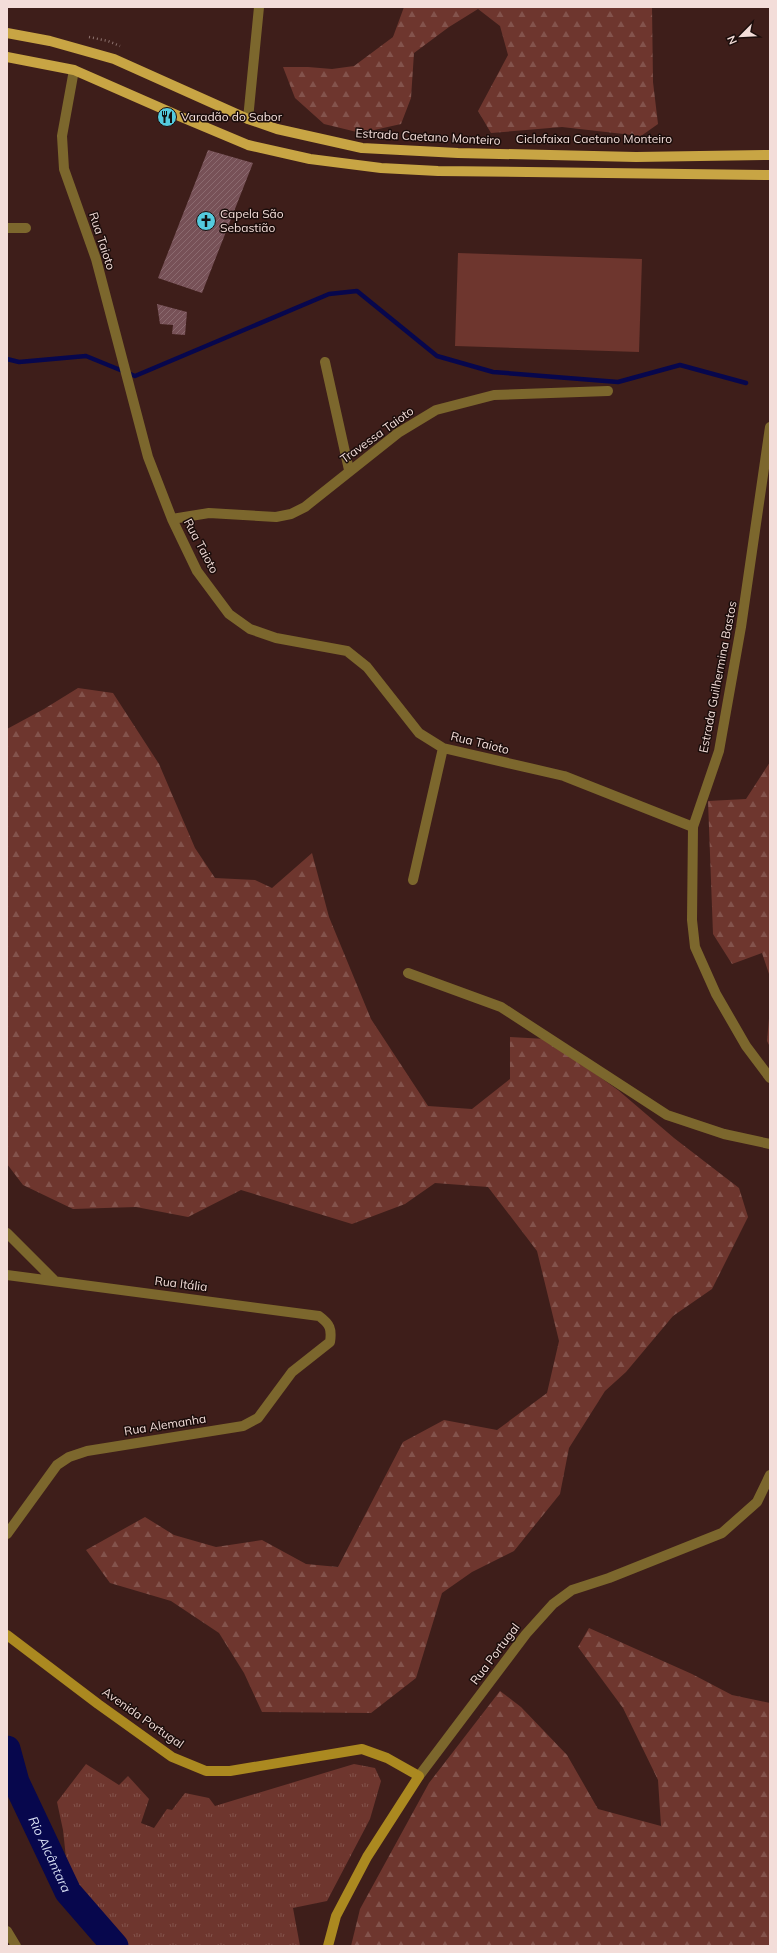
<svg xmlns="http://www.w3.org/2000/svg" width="777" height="1953" font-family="Mulish,sans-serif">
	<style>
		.grass { fill: url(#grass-tufts) }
		.forest { fill: url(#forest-firs) }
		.garden { fill: #6e362e }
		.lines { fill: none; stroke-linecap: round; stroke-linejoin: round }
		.stream { stroke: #07074d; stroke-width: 4.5 }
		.river { stroke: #07074d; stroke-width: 27 }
		.building { fill: url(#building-hatch) }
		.path { stroke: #8f7470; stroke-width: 2.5; stroke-dasharray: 1 3; stroke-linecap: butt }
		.street { stroke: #7c672d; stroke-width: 10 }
		.secondary { stroke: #ab8920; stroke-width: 10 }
		.primary { stroke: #c8a544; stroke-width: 10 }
		.labels { text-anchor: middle; stroke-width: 3; stroke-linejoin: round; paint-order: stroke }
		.poi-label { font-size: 12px; fill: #f3ddd9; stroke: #1b0d0b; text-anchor: start }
		.street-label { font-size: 12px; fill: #f3ddd9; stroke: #1b0d0b }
		.water-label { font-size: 13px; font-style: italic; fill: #d6ddf2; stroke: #1b0d0b }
	</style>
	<defs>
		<pattern id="grass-tufts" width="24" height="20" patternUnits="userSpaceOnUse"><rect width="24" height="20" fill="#6e362e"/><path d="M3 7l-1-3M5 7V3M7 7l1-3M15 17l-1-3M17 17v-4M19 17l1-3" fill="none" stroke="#83534c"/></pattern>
		<pattern id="forest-firs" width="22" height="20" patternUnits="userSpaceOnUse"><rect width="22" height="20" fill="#6e362e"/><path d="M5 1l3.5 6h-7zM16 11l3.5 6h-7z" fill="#83534c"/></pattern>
		<pattern id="building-hatch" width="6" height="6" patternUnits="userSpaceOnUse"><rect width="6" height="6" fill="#775157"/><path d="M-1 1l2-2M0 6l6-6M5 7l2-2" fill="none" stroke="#8b6a6f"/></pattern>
	</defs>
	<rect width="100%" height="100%" fill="#3e1e1a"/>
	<!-- grass -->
	<path class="grass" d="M86,1764L119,1785L128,1776L149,1799L141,1823L154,1828L167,1809L172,1810L185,1793L209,1798L215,1806L354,1764L375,1768L381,1781L370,1819L327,1901L293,1908L300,1946H124L85,1902L67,1867L63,1830L57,1802Z"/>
	<!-- forest -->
	<path class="forest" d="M404,7H652L653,82L658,124L641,136L562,127L491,133L478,111L508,55L500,26L478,9L449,27L414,53L411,98L401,124L361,133L324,124L295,98L283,67H308L332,69L354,66L393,37Z
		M78,688L113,693L159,764L195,848L215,878L255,880L272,888L312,853L329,917L371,1019L428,1106L472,1109L510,1079V1037L546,1039L618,1090L674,1138L739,1188L748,1217L712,1289L673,1316L626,1372L605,1391L569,1448L560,1494L514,1551L472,1572L442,1593L416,1678L371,1713L262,1712L244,1673L219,1633L171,1601L110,1583L86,1550L145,1517L174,1535L216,1547L262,1540L306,1564L338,1567L403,1442L444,1420L497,1430L547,1393L559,1341L537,1251L488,1187L435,1183L405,1204L352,1224L241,1190L188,1217L136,1207L73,1209L23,1185L7,1164V729L44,709Z
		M770,762V977L762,953L732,964L713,934L708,801L746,799Z
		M770,1007V1047L767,1041Z
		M589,1628L692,1674L732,1695L770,1703V1946H351L360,1909L429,1783L500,1691L521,1707L567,1755L598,1809L661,1826L658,1780L623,1708L578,1647Z"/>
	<!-- garden -->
	<path class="garden" d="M458,253L642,259L639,352L455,346Z"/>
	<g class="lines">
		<!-- stream -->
		<path class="stream" d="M7,359L19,362L86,356L135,376L329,294L357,291L437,356L493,372L618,382L680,365L746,383"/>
		<!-- river -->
		<path class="river" id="s1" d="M7,1749L16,1782L68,1892L115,1946"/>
	</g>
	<!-- building -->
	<path class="building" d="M208,150L253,163L202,293L158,278Z
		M157,304L187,312L185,335L172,334L173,325L160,324Z"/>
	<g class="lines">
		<!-- path -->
		<path class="path" d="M89,37L108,41L120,46"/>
		<!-- street -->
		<path class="street" d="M74,70L62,136L64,169L96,259L148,457L172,519L197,571L229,614L250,629L276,638L347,651L367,667L419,733L443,748L564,776L693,827
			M248,119L259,7
			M7,228H26
			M325,362L349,470
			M770,427L741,627L719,751L693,827L692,920L695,947L716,994L746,1046L770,1078
			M172,519L209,513L276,517L291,514L305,507L398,433L436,410L494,395L608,391
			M413,880L443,748
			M408,973L501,1007L667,1115L724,1134L770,1144
			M7,1233L54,1280
			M7,1275L319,1316C330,1324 332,1329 330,1342L292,1372L258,1418L243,1426L87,1451L69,1457L57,1465L7,1534
			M419,1776L526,1634L553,1604L572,1590L609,1578L722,1533L757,1502L770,1475
			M7,1931L16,1946"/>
		<!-- secondary -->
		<path class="secondary" d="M7,1635L98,1704L172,1757L206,1771H230L362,1749L387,1758L419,1776L367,1857L336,1916L328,1946"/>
		<!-- primary -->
		<path class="primary" d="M7,33L50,41L114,59L248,119L277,129L362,148L458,153L636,157L770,155
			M7,57L74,70L179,116L248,145L310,159L381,168L438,171L770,175"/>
	</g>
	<!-- icons -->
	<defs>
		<symbol id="restaurant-disc" viewBox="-11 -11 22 22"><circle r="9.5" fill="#54cadd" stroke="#1b0d0b"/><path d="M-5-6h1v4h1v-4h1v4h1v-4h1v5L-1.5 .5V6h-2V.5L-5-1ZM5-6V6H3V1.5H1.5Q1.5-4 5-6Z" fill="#111"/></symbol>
		<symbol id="church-disc" viewBox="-11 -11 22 22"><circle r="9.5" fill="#54cadd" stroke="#1b0d0b"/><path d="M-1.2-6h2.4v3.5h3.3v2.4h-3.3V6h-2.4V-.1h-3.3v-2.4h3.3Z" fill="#111"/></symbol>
	</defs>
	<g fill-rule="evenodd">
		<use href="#restaurant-disc" x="156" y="106" width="22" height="22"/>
		<use href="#church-disc" x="195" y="210" width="22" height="22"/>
	</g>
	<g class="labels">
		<!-- poi labels -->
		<g class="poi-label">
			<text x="181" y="121">Varadão do Sabor</text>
			<text x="220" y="218">Capela São<tspan x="220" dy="14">Sebastião</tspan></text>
		</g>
		<!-- street labels -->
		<g class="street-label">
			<text transform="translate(428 137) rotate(3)" y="4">Estrada Caetano Monteiro</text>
			<text x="594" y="143">Ciclofaixa Caetano Monteiro</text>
			<text transform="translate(102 241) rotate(72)" y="4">Rua Taioto</text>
			<text transform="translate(377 435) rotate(-36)" y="4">Travessa Taioto</text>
			<text transform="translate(201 546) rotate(62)" y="4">Rua Taioto</text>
			<text transform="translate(718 677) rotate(-79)" y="4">Estrada Guilhermina Bastos</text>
			<text transform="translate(480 743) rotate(14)" y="4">Rua Taioto</text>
			<text transform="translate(181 1284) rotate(7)" y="4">Rua Itália</text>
			<text transform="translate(165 1425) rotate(-9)" y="4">Rua Alemanha</text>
			<text transform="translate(495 1654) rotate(-53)" y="4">Rua Portugal</text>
			<text transform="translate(143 1718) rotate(35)" y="4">Avenida Portugal</text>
		</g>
		<!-- water labels -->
		<g class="water-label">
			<text dy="5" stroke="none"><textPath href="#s1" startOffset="114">Rio Alcântara</textPath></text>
		</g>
	</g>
	<!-- border -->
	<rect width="777" height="1953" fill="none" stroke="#f3ddd9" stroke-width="16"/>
	<!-- north arrow -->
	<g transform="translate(741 36) rotate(246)" stroke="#1b0d0b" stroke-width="3" paint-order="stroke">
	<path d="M0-3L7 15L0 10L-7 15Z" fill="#f3ddd9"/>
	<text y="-6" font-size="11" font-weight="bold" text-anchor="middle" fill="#f3ddd9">N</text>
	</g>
</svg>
